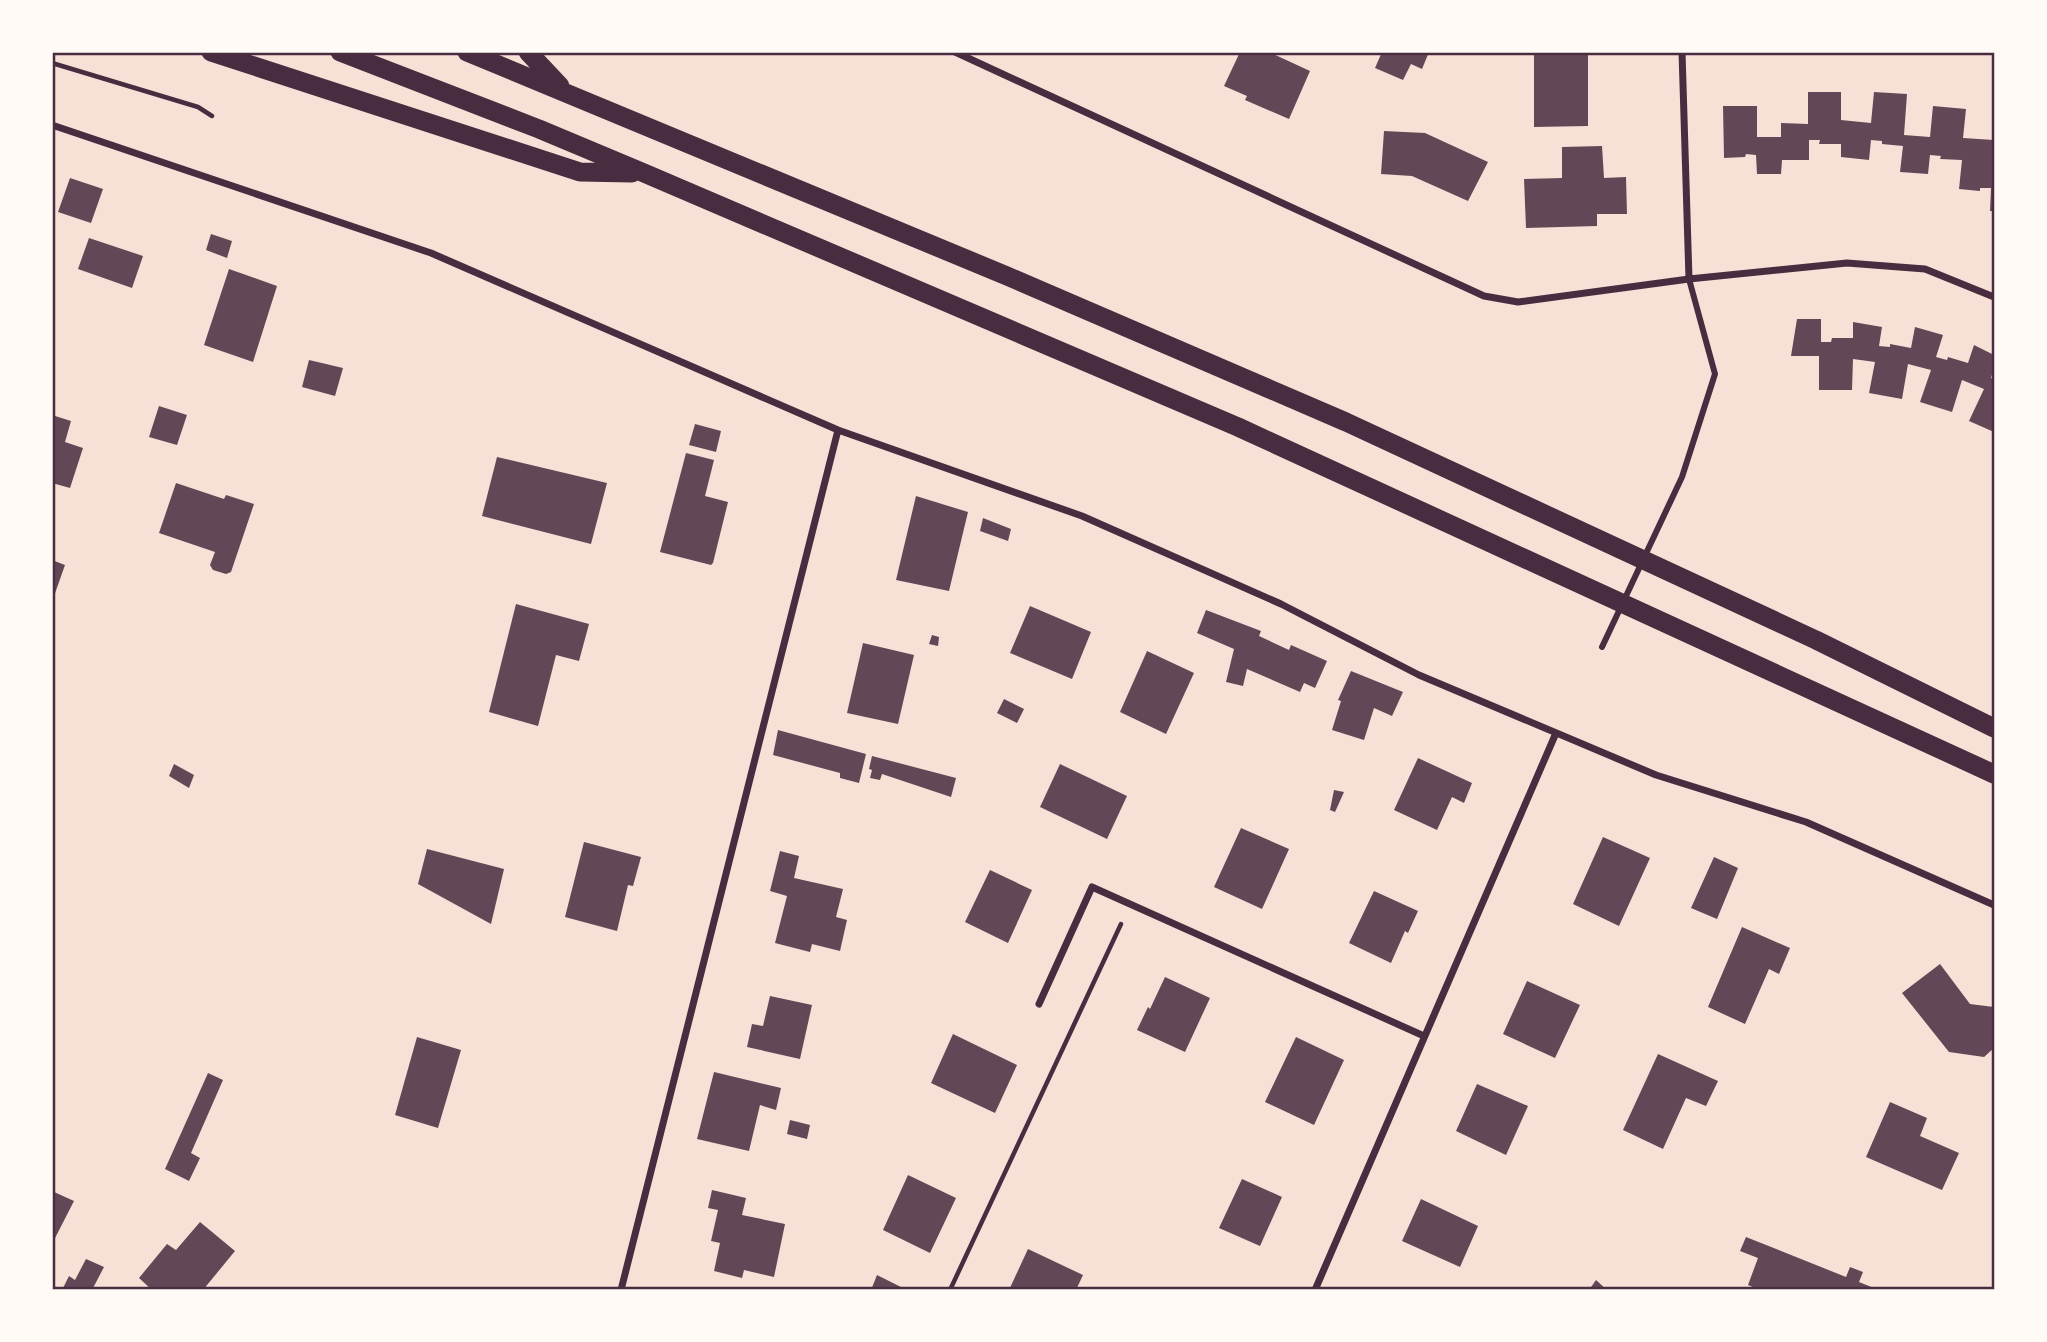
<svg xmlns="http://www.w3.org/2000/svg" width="2047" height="1342" font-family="'IBM Plex Sans',sans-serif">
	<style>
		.building { fill: #644757 }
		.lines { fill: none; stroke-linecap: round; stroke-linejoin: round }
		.path { stroke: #4a2c40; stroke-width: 4.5 }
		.pedestrian { stroke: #4a2c40; stroke-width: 6 }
		.minor { stroke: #4a2c40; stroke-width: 7 }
		.trunk { stroke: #4a2c40; stroke-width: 19 }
		.neatline { fill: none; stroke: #4a2c40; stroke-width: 2.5 }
	</style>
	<rect width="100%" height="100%" fill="#f7e1d7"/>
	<!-- building -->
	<path class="building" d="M1240,52H1269L1310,71L1289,119L1245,100L1247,96L1224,86Z
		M1382,52H1429L1422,69L1411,64L1403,80L1375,68Z
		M1534,52H1588V126L1534,127Z
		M1808,92H1841V120L1871,123L1874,92L1907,94L1904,135L1930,137L1933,106L1966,109L1963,138L1994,140V211H1990L1991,188H1980V191L1959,189L1962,160L1940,159L1941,156L1930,155L1928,174L1900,172L1903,146L1882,144V141L1871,140L1869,160L1841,157V144H1819L1820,140H1809V160H1782L1781,174H1757L1756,155L1746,154L1745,157L1724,158L1723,106H1757V137H1781V123L1808,124Z
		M1384,131L1425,133L1488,162L1468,201L1412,176L1381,174Z
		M1602,146L1604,178L1626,177L1627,214H1597V226L1526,228L1524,179L1562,178V147Z
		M70,178L103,189L91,223L58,212Z
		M211,234L232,241L227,258L206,250Z
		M89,238L143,256L132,288L78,269Z
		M229,269L277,286L253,362L204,345Z
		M1797,319H1821V342H1831L1832,338H1853V322L1882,327L1879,346L1890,347V344L1911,348L1915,327L1943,335L1936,357L1947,360L1948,357L1968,363L1974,345L1994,355V368L1991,378L1994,379V432L1969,421L1984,389L1962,380L1952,412L1920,402L1931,370L1908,364L1902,399L1869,393L1875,362L1853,359L1852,390H1819V356H1791Z
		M309,360L343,368L335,396L302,387Z
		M159,406L187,415L177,445L149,437Z
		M52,415L71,421L65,442L83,448L70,488L52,483Z
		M695,424L721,431L716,452L689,445Z
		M686,453L714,460L705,496L728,502L713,563L711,565L660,552Z
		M497,457L607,483L591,544L482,516Z
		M176,483L224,499L226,495L254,504L231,572L226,574L213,570L210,565L215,552L159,533Z
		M916,496L968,512L949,591L896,580Z
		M983,518L1011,529L1008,541L980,531Z
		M52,560L65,565L53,599H52Z
		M516,604L589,624L579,661L556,655L538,726L489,712Z
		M1030,606L1091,632L1072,679L1010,653Z
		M1206,610L1261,631L1259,636L1289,650L1291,645L1327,661L1315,688L1304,683L1300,692L1247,669L1243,686L1226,682L1234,649L1197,633Z
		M932,635L939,637L938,646L929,644Z
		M863,643L914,655L898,724L847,713Z
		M1147,651L1194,673L1166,734L1120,712Z
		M1351,671L1403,692L1392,716L1374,708L1364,740L1332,730L1341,701L1338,700Z
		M1004,699L1024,709L1017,723L997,713Z
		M778,730L866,754L859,783L840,778V773L773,755Z
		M872,756L956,778L951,797L882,774L880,780L870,778L872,770L869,769Z
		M1418,758L1472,783L1464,803L1452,797L1437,830L1394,810Z
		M174,764L194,775L189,788L169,776Z
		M1060,764L1127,796L1107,839L1040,807Z
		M1334,790L1344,792L1335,812L1330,810Z
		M1241,828L1289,849L1262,909L1214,887Z
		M1603,837L1650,858L1619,926L1573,904Z
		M584,842L641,857L633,886L628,885L617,931L565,917Z
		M427,849L504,869L491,924L418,884Z
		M780,851L799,856L794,878L843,889L836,917L847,920L840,951L812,944L810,952L775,943L787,896L770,891Z
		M1714,857L1738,868L1717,919L1691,908Z
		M990,870L1032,890L1008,943L965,922Z
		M1374,891L1418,911L1408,933L1405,931L1391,963L1349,943Z
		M1742,927L1790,948L1779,974L1769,969L1745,1024L1708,1007Z
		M1940,964L1970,1004L1994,1007V1048L1984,1057L1949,1052L1902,993Z
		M1165,977L1210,998L1185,1052L1137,1030L1148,1007L1150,1009Z
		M1527,981L1580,1005L1555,1058L1503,1034Z
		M770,996L812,1005L800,1059L747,1047L752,1024L763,1026Z
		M953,1034L1017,1065L995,1113L931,1083Z
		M417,1037L461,1050L438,1128L395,1115Z
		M1296,1037L1344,1060L1314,1125L1265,1102Z
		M1658,1054L1718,1081L1706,1106L1686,1098L1663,1149L1623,1130Z
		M714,1072L781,1088L776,1110L760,1105L749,1151L697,1139Z
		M208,1073L223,1080L191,1153L200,1158L189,1181L165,1169Z
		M1477,1084L1528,1106L1506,1155L1456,1131Z
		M1890,1102L1927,1118L1920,1136L1959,1153L1942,1190L1866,1157Z
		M790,1120L810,1125L807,1139L787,1134Z
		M908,1175L956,1198L930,1253L883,1230Z
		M1242,1179L1282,1197L1260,1246L1219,1228Z
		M712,1190L746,1198L742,1215L785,1224L774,1277L744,1270L742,1278L714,1271L720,1243L711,1241L718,1210L708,1208Z
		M52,1191L74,1201L52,1244Z
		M1421,1199L1478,1226L1460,1267L1402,1241Z
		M200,1222L235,1251L203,1290H152L139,1278L167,1244L176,1250Z
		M1746,1237L1846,1277L1850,1267L1863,1272L1859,1282L1879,1290H1760L1748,1285L1758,1258L1740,1251Z
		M1028,1249L1083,1275L1076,1290H1009Z
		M86,1259L104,1267L92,1290H62L69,1276L75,1280Z
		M877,1275L907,1290H871Z
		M1596,1280L1607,1290H1589Z"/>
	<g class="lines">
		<!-- path -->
		<path class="path" d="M52,63L198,107L212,116
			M950,1290L1121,924"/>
		<!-- pedestrian -->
		<path class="pedestrian" d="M1602,647L1682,477L1715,374L1689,279"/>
		<!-- minor -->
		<path class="minor" d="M955,52L1484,296L1518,302L1689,279L1847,263L1925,269L1994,297
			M1682,52L1689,279
			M52,125L431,253L838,430L1082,516L1281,604L1419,675L1656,775L1806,822L1994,905
			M1039,1004L1092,887L1424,1036
			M621,1290L838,430
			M1315,1290L1556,733"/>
		<!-- trunk -->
		<path class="trunk" d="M211,52L580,172L632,173
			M340,52L539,129L644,173L1238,427L1994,774
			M467,52L1007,276L1346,422L1816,640L1994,728
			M528,52L560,86"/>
	</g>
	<!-- border -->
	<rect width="2047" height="1342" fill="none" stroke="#fffaf5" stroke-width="108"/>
	<rect x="54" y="54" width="1939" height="1234" class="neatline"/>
</svg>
